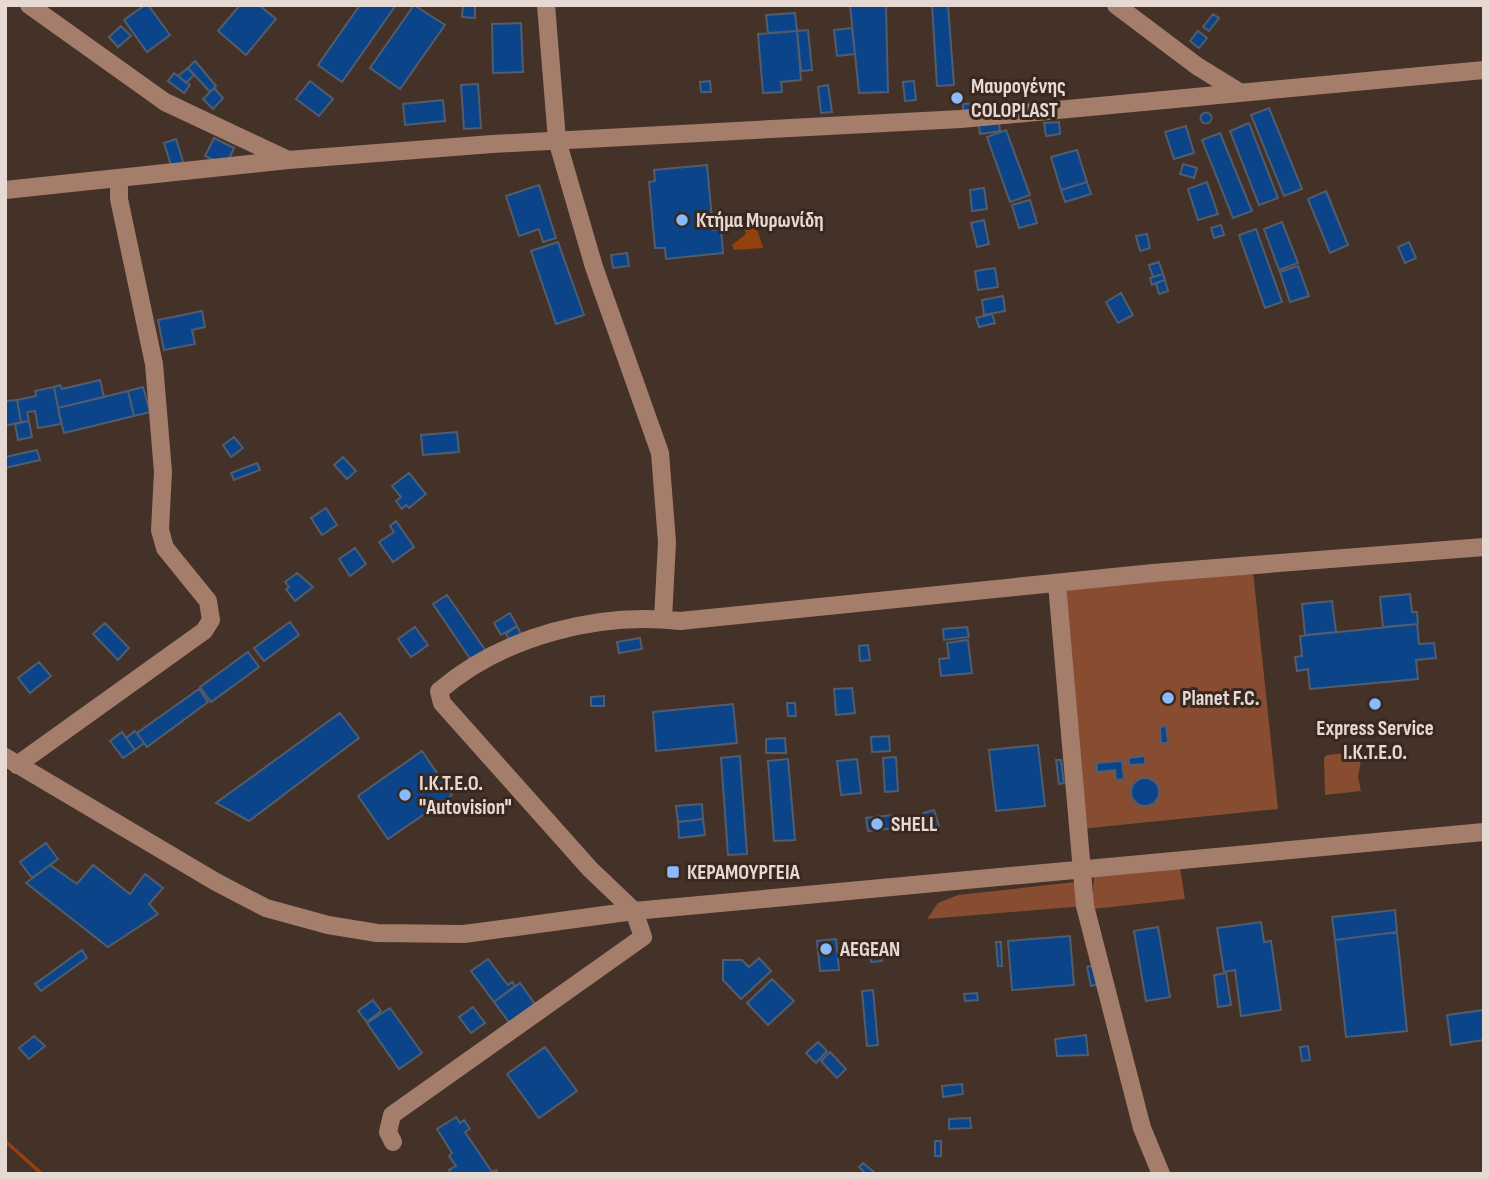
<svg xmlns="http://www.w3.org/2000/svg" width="1489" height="1179" font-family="'Sofia Sans Condensed',sans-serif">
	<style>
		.green { fill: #884d31 }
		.water { fill: #94410e }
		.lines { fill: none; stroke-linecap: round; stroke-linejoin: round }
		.stream { stroke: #94410e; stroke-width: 3.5 }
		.building { fill: #0b4488; stroke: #515d6d; stroke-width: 2 }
		.minor { stroke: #a57d6b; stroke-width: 18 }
		.poi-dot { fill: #8abafc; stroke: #39281f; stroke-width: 2.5 }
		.labels { text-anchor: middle; stroke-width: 6; stroke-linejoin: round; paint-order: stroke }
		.poi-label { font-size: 21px; font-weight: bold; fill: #e6d9d4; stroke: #39281f; text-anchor: start }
	</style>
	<rect width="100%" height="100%" fill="#443229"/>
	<!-- green -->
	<path class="green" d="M1253,571L1278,809L1080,829L1061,587Z
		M1359,752L1362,755L1358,777L1361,791L1325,795L1324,758L1327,755Z
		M1180,868L1185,899L1092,909L1094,876Z
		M1076,882L1084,906L927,919L938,903L958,895Z"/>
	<!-- water -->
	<path class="water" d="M751,211L763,248L734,250L732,245L746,234L741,219Z"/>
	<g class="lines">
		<!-- stream -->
		<path class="stream" d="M5,1141L42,1174"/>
	</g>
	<!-- building -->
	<path class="building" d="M145,5H148L170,35L147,52L124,20Z
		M240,5H259L276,19L246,55L218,31Z
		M360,5H396L342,82L318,65Z
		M414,5L445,25L400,89L370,68Z
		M463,5H475V18L462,17Z
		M850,5H886L888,92L859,93Z
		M932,5H948L954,85L937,86Z
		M795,13L797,31L768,33L766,15Z
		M1213,14L1219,18L1209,31L1203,27Z
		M521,23L523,72L493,73L492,24Z
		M121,26L131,36L118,47L109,37Z
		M852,28L855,54L837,56L834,30Z
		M808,30L812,70L801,71L797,31Z
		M797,31L801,80L781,82L782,92L763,93L758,34Z
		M1198,31L1207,38L1199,48L1190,41Z
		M195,61L216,86L210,92L188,68Z
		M188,68L194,75L186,83L178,76Z
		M174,73L190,85L184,93L168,81Z
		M310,81L333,99L319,116L296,99Z
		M710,81L711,92H701L700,82Z
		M914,81L916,100L905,101L903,82Z
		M478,84L481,128L464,129L461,85Z
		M828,85L832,112L821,113L818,87Z
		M214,88L223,98L213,109L203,99Z
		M443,100L445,121L405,125L403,104Z
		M985,103V114L963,115V104Z
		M1269,108L1302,189L1284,196L1251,115Z
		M1200.5 118a5.5 5.5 0 1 1 11 0a5.5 5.5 0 1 1-11 0Z
		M1059,122L1060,134L1046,136L1044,123Z
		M999,123L1000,131L980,134L979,125Z
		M1249,123L1278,198L1259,205L1230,131Z
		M1186,126L1194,153L1174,159L1165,132Z
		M1006,130L1030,195L1010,202L987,137Z
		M1220,133L1252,211L1233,218L1202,140Z
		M214,138L234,148L226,166L205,156Z
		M176,139L185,168L173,172L164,143Z
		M1077,150L1087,182L1061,190L1051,157Z
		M1183,164L1197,168L1194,178L1180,174Z
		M707,165L713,230L721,229L723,253L666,259L665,248H655L649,182L655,181L654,170Z
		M1087,182L1091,194L1065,202L1061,190Z
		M1207,182L1218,214L1198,220L1188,189Z
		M539,185L556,238L543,242L539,229L519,236L506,196Z
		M984,188L987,209L972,211L970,190Z
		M1326,191L1348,245L1330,253L1308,199Z
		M1030,200L1037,223L1019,228L1012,205Z
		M984,220L989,244L977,247L971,223Z
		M1282,222L1298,263L1279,270L1264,229Z
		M1221,225L1224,235L1214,238L1211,228Z
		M1256,229L1282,302L1265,308L1239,235Z
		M1147,234L1150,248L1140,251L1136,236Z
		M558,242L584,315L556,324L531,251Z
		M1409,242L1416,258L1405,263L1398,247Z
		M627,253L629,266L613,268L611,255Z
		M1159,262L1163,274L1153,277L1149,265Z
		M1298,266L1309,296L1290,302L1280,272Z
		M995,268L998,287L978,290L975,271Z
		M1163,274L1165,280L1152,285L1150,278Z
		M1165,280L1168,291L1159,294L1156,283Z
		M1121,293L1133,315L1118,323L1106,302Z
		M1003,296L1005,311L984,315L982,300Z
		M202,311L205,327L192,330L195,344L164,350L158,320Z
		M992,314L995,323L979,327L976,318Z
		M100,380L104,397L58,408L54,387L60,385L62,389Z
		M54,387L61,424L38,428L35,411L27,412L29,421L21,422L17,400L36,396L35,391Z
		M143,387L150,412L134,416L128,391Z
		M128,391L134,416L64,433L58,408Z
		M17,400L21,422L5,426V401Z
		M29,421L32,437L18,440L15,424Z
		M457,432L459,452L423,455L421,435Z
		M234,437L243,448L231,457L223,445Z
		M37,450L40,460L5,468V457Z
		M343,457L356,471L347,479L334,465Z
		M257,463L260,470L234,480L231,473Z
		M409,473L426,494L409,508L406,505L402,509L396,501L401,497L392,486Z
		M326,508L337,525L322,535L311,518Z
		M396,521L414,547L393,562L379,542L394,532L390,526Z
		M355,548L366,564L350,576L339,559Z
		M297,573L313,587L295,601L286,589L289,587L285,582Z
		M1410,594L1412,612H1417L1418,624L1383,627L1380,597Z
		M447,595L488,654L473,663L433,604Z
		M1332,601L1336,632L1305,635L1302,604Z
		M510,613L517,626L501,635L494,623Z
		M290,622L299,635L264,661L254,648Z
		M105,623L129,648L118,660L93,634Z
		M1417,624L1419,644L1434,643L1436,658L1416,660L1418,679L1310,689L1308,669L1297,671L1295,657L1302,656L1300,636Z
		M517,626L522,636L510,641L506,634Z
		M415,627L428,645L411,657L398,639Z
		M967,627L969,637L944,640L943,629Z
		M640,638L642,649L619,653L617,642Z
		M968,640L972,673L941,676L939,659L949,658L947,643Z
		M868,645L870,660L860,661L859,646Z
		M248,652L259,667L211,702L200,687Z
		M39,662L51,676L30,693L18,678Z
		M852,688L855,713L836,715L834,689Z
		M199,689L208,702L147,747L137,733Z
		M604,696V706H591V697Z
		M787,703H795L796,716H788Z
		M733,704L737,743L656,751L653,712Z
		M340,713L359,738L249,821L216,803Z
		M1166,726L1168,743H1161L1160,727Z
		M135,731L144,743L135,750L126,738Z
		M122,732L135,750L123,758L110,741Z
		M889,736L890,751L872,752L871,737Z
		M785,738L786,753H766V739Z
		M1038,745L1045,806L996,811L989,750Z
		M422,751L452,795L388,839L358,796Z
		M740,756L747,854L728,855L721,758Z
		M1145,756V764L1129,765V758Z
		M896,757L898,791L885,792L883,758Z
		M788,759L795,840L774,841L768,761Z
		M857,759L861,793L841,795L837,761Z
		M1056,760H1061L1064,783L1059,784Z
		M1122,761L1124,779L1116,780L1115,770L1097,772V763Z
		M1131 792a14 14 0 1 1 28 0a14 14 0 1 1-28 0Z
		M702,804L703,819L678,822L676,806Z
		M934,810L939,826L929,829L924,813Z
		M893,815L895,828L868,831L866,818Z
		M703,819L705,835L679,838L678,822Z
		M46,843L58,859L32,878L20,862Z
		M50,865L77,884L93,865L130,894L145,874L163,888L149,904L158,914L108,947L26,883Z
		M1395,910L1397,932L1335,940L1332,917Z
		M1261,922L1264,942L1271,941L1281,1010L1241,1016L1235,970L1224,972L1217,928Z
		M1158,927L1170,997L1146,1001L1134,931Z
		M1397,932L1407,1031L1346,1037L1335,940Z
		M1070,936L1074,985L1012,990L1008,941Z
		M836,939L839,970L820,971L817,941Z
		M996,942H1001L1002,966H998Z
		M870,948H881L882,961L871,962Z
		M82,950L87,958L41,991L35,984Z
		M759,958L771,971L741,999L723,980V960H742L749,967Z
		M488,959L508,985L512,982L515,986L494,1002L471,971Z
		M1099,964L1103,983L1091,986L1087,967Z
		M1226,973L1231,1005L1218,1007L1214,975Z
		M772,979L794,1001L768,1025L747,1003Z
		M520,983L537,1007L511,1025L494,1002Z
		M873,990L878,1045L867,1046L862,991Z
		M977,993L978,1000L965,1001L964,994Z
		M373,1000L381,1011L367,1022L358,1011Z
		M473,1007L485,1023L471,1033L459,1017Z
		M390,1008L422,1053L399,1069L367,1023Z
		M1484,1010V1040L1451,1045L1447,1015Z
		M1086,1035L1088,1055L1057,1056L1055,1039Z
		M34,1036L45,1046L29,1059L19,1048Z
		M818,1042L827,1051L816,1063L806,1053Z
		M1308,1046L1310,1060L1302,1061L1300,1047Z
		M545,1047L577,1091L539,1118L507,1074Z
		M830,1052L846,1069L837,1078L821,1061Z
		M962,1084L963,1094L943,1097L942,1086Z
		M456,1117L460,1123L464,1120L470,1129L465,1132L492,1172L496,1170L499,1174H451L449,1170L456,1166L449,1156L452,1153L437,1129Z
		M970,1118L971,1128L949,1129V1119Z
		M935,1141H941V1156H935Z
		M863,1163L874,1172L872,1174H866L859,1167Z"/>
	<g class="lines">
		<!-- minor -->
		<path class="minor" d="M29,5L165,102L288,160L492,144L961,119L1484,70
			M546,5L557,140L594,267L660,453L667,542L663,619
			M1116,5L1197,66L1239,92
			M5,190L288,160
			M1057,584L1085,906L1142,1128L1161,1174
			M5,757L216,882L266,908L328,925L377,933L464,934L634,911L1484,832
			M17,765L204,631L211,620L208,601L165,548L160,530L163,472L154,364L119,199V178
			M393,1142L388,1132L392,1115L643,937L634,911L590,869L442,703L439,691C503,636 597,612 680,621L1153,573L1484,547"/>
	</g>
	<!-- markers -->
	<g class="poi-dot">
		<circle cx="957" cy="98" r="7"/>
		<circle cx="682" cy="220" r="7"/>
		<circle cx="1168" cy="698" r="7"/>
		<circle cx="1375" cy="704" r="7"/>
		<circle cx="405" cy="795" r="7"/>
		<circle cx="877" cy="824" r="7"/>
		<rect x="666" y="865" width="14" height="14" rx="3.5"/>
		<circle cx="826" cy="949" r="7"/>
	</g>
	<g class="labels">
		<!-- poi labels -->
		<g class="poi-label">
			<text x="971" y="93">Μαυρογένης<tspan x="971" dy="24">COLOPLAST</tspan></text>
			<text x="696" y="227">Κτήμα Μυρωνίδη</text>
			<text x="1182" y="705">Planet F.C.</text>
			<text x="1375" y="735" text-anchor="middle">Express Service<tspan x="1375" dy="24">Ι.Κ.Τ.Ε.Ο.</tspan></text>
			<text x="419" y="790">I.Κ.Τ.Ε.Ο.<tspan x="419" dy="24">"Autovision"</tspan></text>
			<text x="891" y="831">SHELL</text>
			<text x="687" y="879">ΚΕΡΑΜΟΥΡΓΕΙΑ</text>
			<text x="840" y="956">AEGEAN</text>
		</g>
	</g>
	<!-- border -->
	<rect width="1489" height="1179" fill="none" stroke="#e6d9d4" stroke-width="14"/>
</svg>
